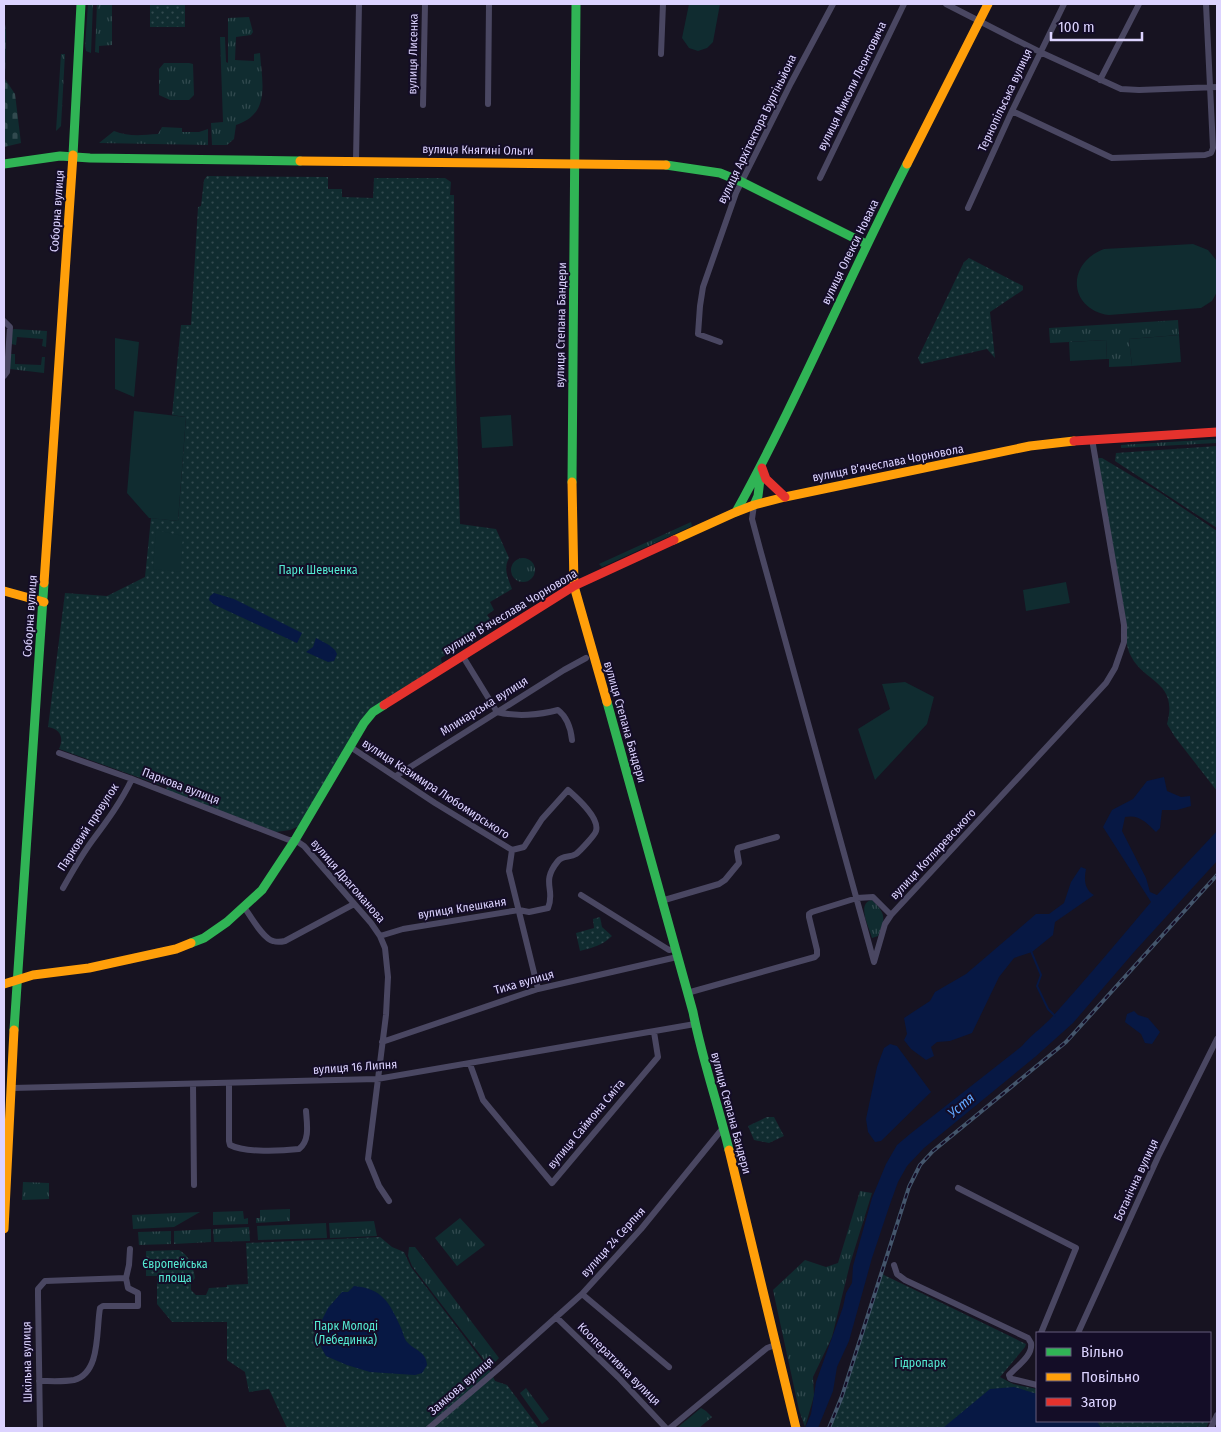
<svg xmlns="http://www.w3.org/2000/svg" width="1221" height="1432" font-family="'Fira Sans Condensed',sans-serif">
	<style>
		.grass { fill: url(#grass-tufts) }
		.cemetery { fill: url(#cemetery-stones) }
		.park { fill: url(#park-dots) }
		.garden { fill: #102c30 }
		.water { fill: #071844 }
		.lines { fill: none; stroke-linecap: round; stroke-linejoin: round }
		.stream { stroke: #071844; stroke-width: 2 }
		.street { stroke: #4a4762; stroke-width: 6 }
		.fast { stroke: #30b455; stroke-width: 9 }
		.slow { stroke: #ff9f0a; stroke-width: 9 }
		.jam { stroke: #e5322d; stroke-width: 9 }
		.rail-casing { stroke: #44566c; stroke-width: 4 }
		.rail { stroke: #140d27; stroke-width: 2; stroke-dasharray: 5.5; stroke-linecap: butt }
		.labels { text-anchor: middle; stroke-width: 4; stroke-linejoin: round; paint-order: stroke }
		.street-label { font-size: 12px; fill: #dcd3ff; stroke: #140d27 }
		.park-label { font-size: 12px; fill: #54ead2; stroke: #140d27 }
		.water-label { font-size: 14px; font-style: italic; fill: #61a8ff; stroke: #140d27 }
	</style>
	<defs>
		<pattern id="grass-tufts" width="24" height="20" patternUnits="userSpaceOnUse" patternTransform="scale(1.25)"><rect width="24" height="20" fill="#102c30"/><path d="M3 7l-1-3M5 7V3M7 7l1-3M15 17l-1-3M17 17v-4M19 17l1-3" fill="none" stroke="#324a4f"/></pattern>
		<pattern id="cemetery-stones" width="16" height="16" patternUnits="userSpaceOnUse" patternTransform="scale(1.25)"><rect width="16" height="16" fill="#102c30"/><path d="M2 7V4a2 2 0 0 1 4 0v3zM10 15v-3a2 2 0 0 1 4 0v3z" fill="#324a4f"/></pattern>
		<pattern id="park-dots" width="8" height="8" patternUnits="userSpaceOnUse" patternTransform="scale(1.25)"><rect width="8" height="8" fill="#102c30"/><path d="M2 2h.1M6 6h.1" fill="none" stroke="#324a4f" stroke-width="1.8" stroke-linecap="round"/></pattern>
	</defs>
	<rect width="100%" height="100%" fill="#171321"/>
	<!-- grass -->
	<path class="grass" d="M88,4H93L91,53L86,51L85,46Z
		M97,4H112V45L99,46V53L95,52Z
		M249,17L253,32L251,35L236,37L235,60L254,61V54L260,53C262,82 271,114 236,125L234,139L227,145H212L211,123L223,122L220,37H225L226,62L228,63V18Z
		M61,54H65L61,126L56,131Z
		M164,63H189L193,64L194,95L189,100H170L159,95V69Z
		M162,127L182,128V132H199L208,129V145L99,143L114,131C129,137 142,135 158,134Z
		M1178,320L1179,335L1129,339L1132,366L1109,367V359H1107L1106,340L1050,343L1049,328Z
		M14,329L47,331L46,347L42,346L43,339L17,337L16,345L11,344L12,330Z
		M10,354H15V364L41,365L42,357H45L44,373L10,369Z
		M1217,439V443L1121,448V445Z
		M691,522L692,526L602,567L599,564Z
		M511 570a12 12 0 1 1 24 0a12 12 0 1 1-24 0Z
		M872,900C887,915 885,918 878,936L872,938C869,927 856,903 872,900Z
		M23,1182L49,1183V1199L22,1200Z
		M860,1191L872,1193L850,1264L832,1337L813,1377L814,1396L805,1427L799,1410L773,1290L805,1260L826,1267L838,1263Z
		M290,1209V1221L256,1223V1218H260V1210Z
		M243,1211L244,1219L248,1218V1224L213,1225V1212Z
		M200,1212L174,1227L133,1229L132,1215Z
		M460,1218L485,1245L457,1266L435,1238Z
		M374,1221L377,1236L330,1238L329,1223Z
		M326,1223L327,1238L258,1240L257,1226Z
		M249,1227L250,1241L214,1242L213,1229Z
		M211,1229V1242L174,1244V1231Z
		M171,1231V1244L139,1245L138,1232Z
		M409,1247H415L499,1358L493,1364H488L485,1361L412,1266L408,1256Z
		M526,1388L549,1419L542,1424L520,1393Z
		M701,1408L706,1411L712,1417L699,1428H677Z"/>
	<!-- cemetery -->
	<path class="cemetery" d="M4,15L6,33L5,79L15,94L21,143L4,147Z"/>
	<!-- park -->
	<path class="park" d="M150,4H185V27H150Z
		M207,176L328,177V189H342V197L373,198L374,178H445L451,182L450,195H454L455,363L460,524L496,529L509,558C503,569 508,578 512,589L490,602L494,610L487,615L490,619L473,637L441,658L442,668L375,709L304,824L290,830L276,832L166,790L167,786L161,784L160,785L59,749C64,738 61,729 48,727L65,593L107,596L145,577L151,518L178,521L186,417L172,415L181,325H191L198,207L201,206L204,180Z
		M969,258L1023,286V290L990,312L995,358L987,349L921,364L918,358L964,262Z
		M1217,446V528L1115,461L1116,453Z
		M1099,458H1102L1159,492L1217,531V791L1175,737L1167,724C1179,679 1142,684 1129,652C1124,639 1127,623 1124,610C1115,560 1106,510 1097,460Z
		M600,917L602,927L612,936C603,945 592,948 580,951L576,933L594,928L593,919Z
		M767,1117H774L784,1136L769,1143L754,1140L748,1126Z
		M380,1237L392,1247L404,1252L411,1267L491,1372L495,1381L507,1385L539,1428H287L269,1389L249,1392L245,1372L227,1360V1322H172L157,1304V1276H146V1251L179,1250C190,1256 193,1266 195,1278L191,1283V1290L196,1295H206L209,1288L227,1287V1285L248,1284L246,1243Z
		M882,1272L884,1275L1026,1344L1025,1347L1000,1377L1013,1384L1037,1389V1421H1209L1206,1428H829L842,1396Z"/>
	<!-- garden -->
	<path class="garden" d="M689,4H720L713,42L707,48L698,51L689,48L682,38Z
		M1193,244L1208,250L1217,261V292L1212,301L1201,308L1109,315C1068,309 1066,263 1104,249Z
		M1179,335L1181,362L1132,366L1129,339Z
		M115,338L139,342L134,397L115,389Z
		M1106,340L1107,359L1070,361L1069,342Z
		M134,411L186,417L178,521L149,518L127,493Z
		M511,415L513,446L482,448L480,417Z
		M156,530L183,536L180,572L153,569Z
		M1066,582L1070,603L1026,611L1023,590Z
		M905,682L934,697L927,724L875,780L858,729L890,709L882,684Z"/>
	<!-- water -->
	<path class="water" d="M214,593L234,599L302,633L297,643L213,604L209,600L210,596Z
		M316,638L329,645L335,650L337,654L334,661L328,662L306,652L313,647Z
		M1164,777L1167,791L1181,797L1190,796L1191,806L1177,810H1162L1160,828L1156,832C1147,823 1139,814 1125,817L1122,831L1146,878L1150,892L1157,895L1217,831V861L1134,952L1073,1023L1035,1057L924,1148L907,1166L898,1182L889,1207L872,1258L849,1341L837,1367L833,1391L818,1428H805L811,1414L816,1382L843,1307L846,1293L852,1283L853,1266L872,1198L886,1164L897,1145L910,1134L1022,1046C1031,1035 1043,1027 1053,1016C1086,979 1119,940 1151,902L1103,827L1112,810L1133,799L1147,781Z
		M1081,867L1086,869C1084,879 1084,889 1094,895L1055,922L1053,935L1032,952L1014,958L999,977L972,1033L950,1041L937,1042L931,1047L934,1056L926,1060L911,1049L904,1040L907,1034L904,1018L930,1001L935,992L966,974L1036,914H1049L1064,903L1071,882Z
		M1134,1011L1138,1015L1148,1018L1160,1032L1152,1044L1145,1043L1141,1034L1125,1022L1127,1014Z
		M890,1044L897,1046L931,1092L881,1141L875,1142L868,1132L866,1119L877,1067L884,1048Z
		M354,1286C383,1289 389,1302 401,1328C403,1332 404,1339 407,1342C415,1351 426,1351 427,1365L422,1373L415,1375L370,1372L347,1365L326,1356L321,1347L319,1326L328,1308L342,1292H348Z
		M1014,1387L1037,1394V1421H1097L1101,1428H943L990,1389Z"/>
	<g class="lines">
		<!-- stream -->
		<path class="stream" d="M1031,951L1041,975L1037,986L1048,1009L1055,1016"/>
		<!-- street -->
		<path class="street" d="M946,4L1040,52L1121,89L1139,90L1217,87
			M661,54L663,4
			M1100,80L1139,4
			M488,104L489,4
			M423,105L425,4
			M1012,111L1112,158L1205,155L1211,153L1213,148L1206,4
			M356,160L359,4
			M820,178L904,4
			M968,208L1012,111L1064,4
			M4,321L10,327L7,372L4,376
			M720,342L698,334L700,306L703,287L736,193L791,83L833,4
			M754,505L752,519L760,549L874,962L885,924L891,915
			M462,655L497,712C516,717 540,715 558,710C567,717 571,730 572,740
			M349,746L435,803L512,850
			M59,753L132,779L289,840H295L304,846L371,923L380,936L385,948L388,977L386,1015L368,1159L379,1186L389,1201
			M396,776L564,670L586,658
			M512,850L509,871L538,989
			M63,888C72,872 81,856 92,841C107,821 121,802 132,779
			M581,895L669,950L675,949
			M661,901L719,884L725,880L739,863L737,851L738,848L777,837
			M244,907C250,915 263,939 273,941C276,942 281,942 285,941L354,904
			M380,936L403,929L519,910L529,912L548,908C556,889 540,883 558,861C563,855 570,858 576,854C580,851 595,835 596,831C600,818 577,798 568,790L542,819L524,847L512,850
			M687,993L815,957L817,955V950L809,917V914L812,912L857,898L873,897L891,915L1106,683L1115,668L1124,642V625L1092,439
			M382,1042L538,989L677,957
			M470,1064L483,1100L552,1183L658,1057L654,1032
			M229,1083V1141L230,1145C245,1153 282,1151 299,1149C310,1141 307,1124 306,1111
			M193,1084L194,1185
			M12,1088L377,1079L695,1024
			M958,1188L1076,1248L1041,1333
			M894,1265L897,1274L905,1280L1028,1338L1031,1343C1033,1356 1017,1366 1009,1375L1010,1378L1012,1379L1037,1385
			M582,1294L669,1367
			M556,1317L618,1377L666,1428
			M1078,1333L1158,1157L1217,1039
			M39,1381C50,1381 63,1382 74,1380C101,1373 96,1330 100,1308L103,1306H138V1293L128,1288L126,1278
			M40,1428L38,1296V1289L45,1281L126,1278L129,1265L130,1249
			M429,1428L497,1370L582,1294L641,1229L723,1128
			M670,1428L767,1348L775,1345
			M1211,1428L1217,1415"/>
		<!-- fast -->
		<path class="fast" d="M73,155L81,4
			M4,164L60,156L90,158L300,161
			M666,165L720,173L742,182L866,244
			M572,482L576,4
			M754,505L758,496L761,471
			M736,512C798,399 848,279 907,164
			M607,702L693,1012C702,1059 718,1104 729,1150
			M191,943L204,938L227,922L262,890L295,840L364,723L373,712L384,705
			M14,1030L44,583"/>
		<!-- slow -->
		<path class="slow" d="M300,161L666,165
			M907,164L988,4
			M572,482L574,586L607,702
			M674,540L736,512L754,505L785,497L1030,446L1074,441
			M44,583L73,155
			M4,591L44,602
			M4,984L33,975L89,968L176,949L191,943
			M729,1150L796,1428
			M4,1229L14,1030"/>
		<!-- jam -->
		<path class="jam" d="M1074,441L1217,432
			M762,468L766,479L785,497
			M384,705L574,586L674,540"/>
		<defs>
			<path id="rail" d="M829,1428L842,1396L909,1187L920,1165L933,1151L1066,1042L1217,875"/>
		</defs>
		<!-- rail casing -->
		<use href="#rail" class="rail-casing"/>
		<!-- rail -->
		<use href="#rail" class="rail"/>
	</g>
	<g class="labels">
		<!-- street labels -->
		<g class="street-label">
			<text transform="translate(413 54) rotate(-89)" y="4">вулиця Лисенка</text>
			<text transform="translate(852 86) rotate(-64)" y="4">вулиця Миколи Леонтовича</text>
			<text transform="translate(1005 100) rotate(-65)" y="4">Тернопільська вулиця</text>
			<text transform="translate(757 129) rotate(-64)" y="4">вулиця Архітектора Бургіньйона</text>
			<text transform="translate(478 150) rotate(1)" y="4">вулиця Княгині Ольги</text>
			<text transform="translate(57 211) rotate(-86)" y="4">Соборна вулиця</text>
			<text transform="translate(850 252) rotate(-64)" y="4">вулиця Олекси Новака</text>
			<text transform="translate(561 325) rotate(-89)" y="4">вулиця Степана Бандери</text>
			<text transform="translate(888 463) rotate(-11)" y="4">вулиця Вʼячеслава Чорновола</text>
			<text transform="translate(510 612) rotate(-31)" y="4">вулиця Вʼячеслава Чорновола</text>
			<text transform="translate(30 616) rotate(-86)" y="4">Соборна вулиця</text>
			<text transform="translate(484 706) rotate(-32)" y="4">Млинарська вулиця</text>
			<text transform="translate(625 722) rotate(74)" y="4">вулиця Степана Бандери</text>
			<text transform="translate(181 786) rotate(21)" y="4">Паркова вулиця</text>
			<text transform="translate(436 789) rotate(33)" y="4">вулиця Казимира Любомирського</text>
			<text transform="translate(88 827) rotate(-57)" y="4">Парковий провулок</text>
			<text transform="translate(933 854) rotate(-47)" y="4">вулиця Котляревського</text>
			<text transform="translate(348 881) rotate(49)" y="4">вулиця Драгоманова</text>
			<text transform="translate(462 908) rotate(-9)" y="4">вулиця Клешканя</text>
			<text transform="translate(524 982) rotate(-16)" y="4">Тиха вулиця</text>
			<text transform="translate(355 1067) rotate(-4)" y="4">вулиця 16 Липня</text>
			<text transform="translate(731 1113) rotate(75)" y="4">вулиця Степана Бандери</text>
			<text transform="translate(586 1124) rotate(-50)" y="4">вулиця Саймона Сміта</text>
			<text transform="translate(1136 1180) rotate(-65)" y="4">Ботанічна вулиця</text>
			<text transform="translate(613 1242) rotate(-48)" y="4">вулиця 24 Серпня</text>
			<text transform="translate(27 1362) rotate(-91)" y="4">Шкільна вулиця</text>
			<text transform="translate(619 1364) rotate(45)" y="4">Кооперативна вулиця</text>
			<text transform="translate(461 1386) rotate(-41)" y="4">Замкова вулиця</text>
		</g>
		<!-- park labels -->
		<g class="park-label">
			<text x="318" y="574">Парк Шевченка</text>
			<text x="175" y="1268">Європейська<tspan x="175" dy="14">площа</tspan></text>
			<text x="346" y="1330">Парк Молоді<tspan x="346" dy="14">(Лебединка)</tspan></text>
			<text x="920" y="1367">Гідропарк</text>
		</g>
		<!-- water labels -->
		<g class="water-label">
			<text transform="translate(961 1105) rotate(-40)" y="5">Устя</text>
		</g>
	</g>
	<!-- border -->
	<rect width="1221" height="1432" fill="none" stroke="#dcd3ff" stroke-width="10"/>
	<!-- legend -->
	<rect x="1036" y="1332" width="175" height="90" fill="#140d27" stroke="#645c7d"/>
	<rect x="1046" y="1348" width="25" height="8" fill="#30b455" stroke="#645c7d"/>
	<text x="1081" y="1357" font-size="15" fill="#dcd3ff">Вільно</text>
	<rect x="1046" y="1373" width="25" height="8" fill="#ff9f0a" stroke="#645c7d"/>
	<text x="1081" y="1382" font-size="15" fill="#dcd3ff">Повільно</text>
	<rect x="1046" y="1398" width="25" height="8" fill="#e5322d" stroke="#645c7d"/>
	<text x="1081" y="1407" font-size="15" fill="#dcd3ff">Затор</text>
	<!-- scale -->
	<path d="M1051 32v8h91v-8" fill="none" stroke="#dcd3ff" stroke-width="2.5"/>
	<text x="1058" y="32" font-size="15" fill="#dcd3ff" stroke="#140d27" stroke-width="4" paint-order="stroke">100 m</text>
</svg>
